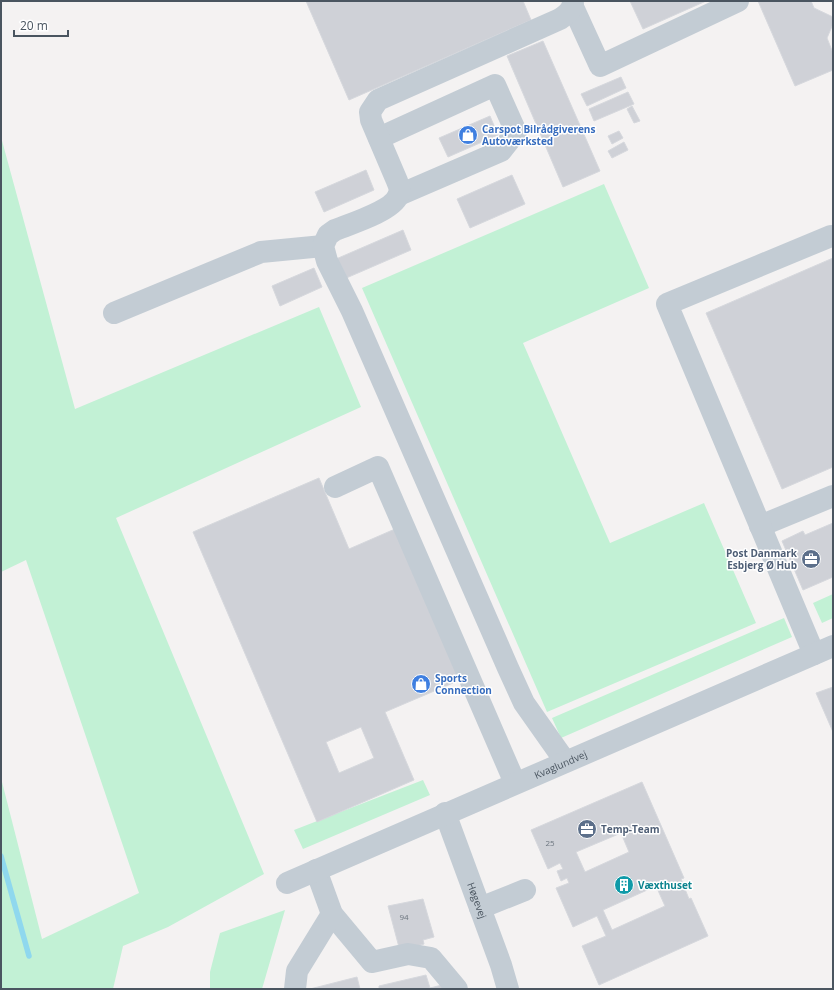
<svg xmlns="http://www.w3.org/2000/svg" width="834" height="990" font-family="'Open Sans',sans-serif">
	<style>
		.green { fill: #c2f1d5 }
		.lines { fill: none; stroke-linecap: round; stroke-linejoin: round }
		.stream { stroke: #8fd8ee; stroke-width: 5.5 }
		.building { fill: #cfd1d7; stroke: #d6d8dd; fill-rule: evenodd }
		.minor { stroke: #c3ccd4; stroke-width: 22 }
		.labels { text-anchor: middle; stroke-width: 3; stroke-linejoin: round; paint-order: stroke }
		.number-label { font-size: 8px; fill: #6b747e }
		.shop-label { font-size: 10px; font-weight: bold; fill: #366cbe; stroke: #fff; text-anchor: start }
		.service-label { font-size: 10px; font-weight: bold; fill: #4e5e75; stroke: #fff; text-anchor: end }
		.street-label { font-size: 10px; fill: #4a5560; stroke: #fff }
		.culture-label { font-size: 10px; font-weight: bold; fill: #0d838f; stroke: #fff; text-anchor: start }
	</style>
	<rect width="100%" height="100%" fill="#f4f2f2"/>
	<!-- green -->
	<path class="green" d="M1,137L75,409L319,307L361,407L116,518L264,874L168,927L123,946L113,989H1V778L42,939L139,893L26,560L1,572Z
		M604,184L649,288L523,343L610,543L704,503L756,623L547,712L362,288Z
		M833,594V618L822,623L813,603Z
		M784,618L792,637L561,738L552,718Z
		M423,780L430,795L303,849L294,830Z
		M285,910L262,989H210V972L220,933Z"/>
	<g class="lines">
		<!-- stream -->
		<path class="stream" d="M1,856L29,956"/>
	</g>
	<!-- building -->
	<path class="building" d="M306,1H523L531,20L349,100Z
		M630,1H706L643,29Z
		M758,1H811L814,8L833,17V24L827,38L833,53V70L795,86Z
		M543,41L600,171L563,187L507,56Z
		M621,77L626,88L587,106L581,94Z
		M628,92L634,104L594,121L589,109Z
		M632,106L640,121L634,123L627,109Z
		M490,116L498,135L448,157L439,138Z
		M619,131L623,138L612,144L608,136Z
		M624,142L628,150L612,158L608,151Z
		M366,170L374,190L324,212L315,192Z
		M512,175L525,204L470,228L457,199Z
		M403,230L411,250L344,279L336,259Z
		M833,258V467L782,489L706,313Z
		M314,268L322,287L280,306L272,286Z
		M319,478L349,549L395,529L460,680L385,712L414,780L317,822L193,532ZM361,727L374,758L339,773L326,742Z
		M833,523V577L803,590L782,541L803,531L805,535Z
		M833,687V732L816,693Z
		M642,782L684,878L681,879L689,899L691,898L708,936L599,985L582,946L606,936L597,916L573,927L556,888L569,883L567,878L561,881L557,871L563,869L560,863L548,869L531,830ZM621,833L629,852L585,872L576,852ZM656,886L665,906L612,930L603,910Z
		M423,899L434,937L423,940L424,944L400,951L388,906Z
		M426,975L430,988L442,985L443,989H379V986Z
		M357,977L360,989H310Z"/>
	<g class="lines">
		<!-- minor -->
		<g class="minor">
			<path d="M573,7L600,66L738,1"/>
			<path d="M379,138L495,85L516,132L501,151L399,195"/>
			<path d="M114,313L261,252L323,246"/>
			<path d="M335,487L378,467L515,783"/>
			<path d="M760,526L833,496"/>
			<path d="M814,654L667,304L831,236"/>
			<path d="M565,761L524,703L508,668L352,311L327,261L323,246L328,235L335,230C350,224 392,211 398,196C401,191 399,186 397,181L371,120L370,112L378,100L560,19C567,14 573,10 573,1"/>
			<path id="s1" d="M445,813L501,965L508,989"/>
			<path d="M316,870L332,914L372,962L408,954L431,958L457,989"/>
			<path id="s2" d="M287,883L833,646"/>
			<path d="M480,908L525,890"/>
			<path d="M295,989L297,971L332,914"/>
		</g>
	</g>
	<!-- icons -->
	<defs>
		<symbol id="shop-disc" viewBox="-11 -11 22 22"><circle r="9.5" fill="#3f7fe0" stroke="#fff"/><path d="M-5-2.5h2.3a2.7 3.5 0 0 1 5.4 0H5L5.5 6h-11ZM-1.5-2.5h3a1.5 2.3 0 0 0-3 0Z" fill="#fff"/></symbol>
		<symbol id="office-disc" viewBox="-11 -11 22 22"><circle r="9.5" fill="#5c6f8a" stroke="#fff"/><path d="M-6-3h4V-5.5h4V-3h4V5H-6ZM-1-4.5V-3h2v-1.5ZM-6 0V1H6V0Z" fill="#fff"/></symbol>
		<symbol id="building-disc" viewBox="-11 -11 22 22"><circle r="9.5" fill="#0f9aa8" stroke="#fff"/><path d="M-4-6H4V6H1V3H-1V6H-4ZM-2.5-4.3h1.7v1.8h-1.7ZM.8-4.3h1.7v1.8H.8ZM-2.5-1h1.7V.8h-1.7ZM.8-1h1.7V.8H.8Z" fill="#fff"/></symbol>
	</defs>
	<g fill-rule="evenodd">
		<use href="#shop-disc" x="457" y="124" width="22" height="22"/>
		<use href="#office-disc" x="800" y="548" width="22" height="22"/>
		<use href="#shop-disc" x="410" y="673" width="22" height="22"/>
		<use href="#office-disc" x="576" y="818" width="22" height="22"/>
		<use href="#building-disc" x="613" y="874" width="22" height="22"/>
	</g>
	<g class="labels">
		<!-- number labels -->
		<g class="number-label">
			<text x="550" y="846">25</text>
			<text x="404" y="920">94</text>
		</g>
		<!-- shop labels -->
		<g class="shop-label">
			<text x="482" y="133">Carspot Bilrådgiverens<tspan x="482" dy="12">Autoværksted</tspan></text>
			<text x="435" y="682">Sports<tspan x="435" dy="12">Connection</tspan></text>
		</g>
		<!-- service labels -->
		<g class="service-label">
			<text x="797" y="557">Post Danmark<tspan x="797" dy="12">Esbjerg Ø Hub</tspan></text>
			<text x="601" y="833" text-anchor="start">Temp-Team</text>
		</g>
		<!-- street labels -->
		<g class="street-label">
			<text dy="4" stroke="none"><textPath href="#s2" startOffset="298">Kvaglundvej</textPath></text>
			<text dy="4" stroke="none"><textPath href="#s1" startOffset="93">Høgevej</textPath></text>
		</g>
		<!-- culture labels -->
		<g class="culture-label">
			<text x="638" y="889">Væxthuset</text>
		</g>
	</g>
	<!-- border -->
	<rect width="834" height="990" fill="none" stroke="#4a5560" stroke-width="4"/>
	<!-- scale -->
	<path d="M14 30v6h54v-6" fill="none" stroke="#4a5560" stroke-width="2"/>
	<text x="20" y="30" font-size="12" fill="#4a5560" stroke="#ffffff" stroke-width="3" paint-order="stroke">20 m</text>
</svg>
